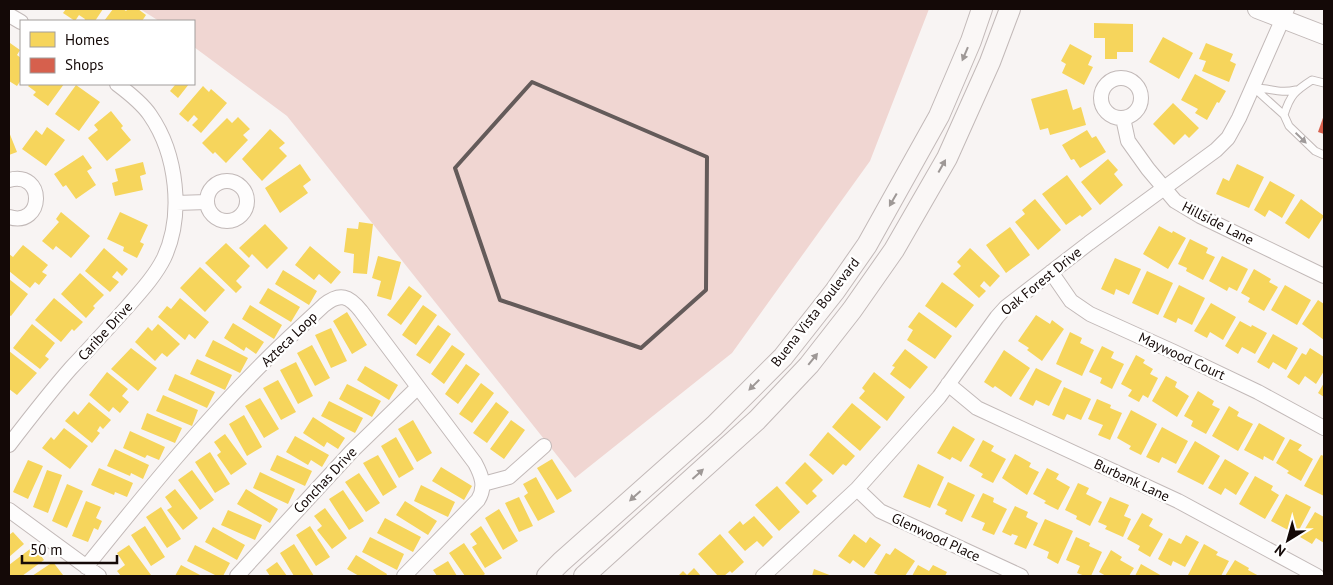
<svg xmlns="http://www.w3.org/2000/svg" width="1333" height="585" font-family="'PT Sans',sans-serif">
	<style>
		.green { fill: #f0d6d2 }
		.homes { fill: #f6d55c }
		.shops { fill: #d6604d }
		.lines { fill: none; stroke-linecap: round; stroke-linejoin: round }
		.service-casing { stroke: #c2b9b8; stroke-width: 9 }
		.minor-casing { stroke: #c2b9b8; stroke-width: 16 }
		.tertiary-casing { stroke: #c2b9b8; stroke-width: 20 }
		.secondary-casing { stroke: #c2b9b8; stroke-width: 22 }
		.service { stroke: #fefdfd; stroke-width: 7 }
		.minor { stroke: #fefdfd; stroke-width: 14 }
		.tertiary { stroke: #fefdfd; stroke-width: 18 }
		.secondary { stroke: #faf7f6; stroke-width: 20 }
		.oneway { fill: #9e9896 }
		.oneway2 { fill: #a09b9b }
		.marked { fill: none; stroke: #645b5a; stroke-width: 4; stroke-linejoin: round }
		.labels { text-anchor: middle; stroke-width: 5; stroke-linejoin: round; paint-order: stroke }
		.street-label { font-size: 14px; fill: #140907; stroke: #fff }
	</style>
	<rect width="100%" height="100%" fill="#f8f4f3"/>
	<!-- green -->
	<path class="green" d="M140,9H929L870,161L732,353L575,478L287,116L194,47V21H159Z"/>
	<!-- homes -->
	<path class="homes" d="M66,9H103L95,21H84L85,19L79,15L75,21L63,13Z
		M113,9H123L126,11L128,9H138L146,15L142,21H104Z
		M1094,23L1133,24V52H1117V59H1105V38H1094Z
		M1163,37L1193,53L1179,79L1149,62Z
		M10,43L20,50L17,55L21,58V80L17,86L9,81V45Z
		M1206,43L1233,54L1230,61L1236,64L1229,82L1202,71L1206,61L1199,59Z
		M1070,44L1092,56L1088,65L1093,67L1084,85L1062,73L1066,64L1061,61Z
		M1195,74L1226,91L1219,103L1217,102L1207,120L1195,113L1198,109L1181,100Z
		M30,84H64L48,106L33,95L36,92L28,86Z
		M173,84H189L178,98L170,91L175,85Z
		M76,85L100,102L79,131L55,114Z
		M203,86L209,92L211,89L227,103L201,133L192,125L198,119L194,115L188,122L179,114Z
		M1067,89L1073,110L1081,107L1086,125L1050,135L1048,128L1040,130L1031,99Z
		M1173,103L1199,128L1189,138L1185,134L1174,145L1153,124Z
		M111,111L123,126L121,128L131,140L107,161L88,138L98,130L94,125Z
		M238,117L250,129L243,135L248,140L226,163L215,152L213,154L202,143L227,118L232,123Z
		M47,127L65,140L46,166L22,149L36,130L42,135Z
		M270,129L285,143L279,148L287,156L262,181L242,159Z
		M1087,130L1092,138L1096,136L1106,152L1080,168L1074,159L1071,160L1062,145Z
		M9,132L17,152L9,155Z
		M83,155L92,168L87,171L96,185L76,199L66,185L63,187L54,174Z
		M1108,159L1118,170L1114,174L1123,185L1100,205L1081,182Z
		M143,162L146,174L140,176L143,190L115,196L112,183L118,181L115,169Z
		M300,164L311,180L303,186L308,193L280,213L265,188Z
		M1237,164L1264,177L1249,208L1216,194L1223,178L1229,181Z
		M1067,175L1092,209L1082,217L1080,215L1066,225L1042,194Z
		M1270,181L1295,195L1282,218L1269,210L1265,217L1254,210Z
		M1035,199L1061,230L1038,250L1015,222L1025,214L1022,210Z
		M1301,199L1324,216L1309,239L1285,223Z
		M61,212L90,236L71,258L56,246L53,250L42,241L59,222L56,219Z
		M120,212L148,225L140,242L144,244L137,258L123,251L124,247L107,239Z
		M359,222L373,224L367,274L353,273L354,254L344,252L347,228L358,229Z
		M265,224L288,248L267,269L252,254L249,258L239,248Z
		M1159,226L1172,233L1173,231L1186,238L1168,269L1143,254Z
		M1010,227L1030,255L1006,273L986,245Z
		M1190,239L1208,248L1206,253L1215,257L1203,280L1186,271L1187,268L1178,264Z
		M226,243L250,266L236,281L242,287L236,293L205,263Z
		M23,245L48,265L42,272L47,275L39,285L35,282L30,288L9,271V254L13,257Z
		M310,246L341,272L331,284L319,274L314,280L295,265Z
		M104,248L128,269L122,276L117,271L112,277L119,282L110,292L85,271Z
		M970,248L1000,276L990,287L984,281L980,286L986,291L979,298L953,274L961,266L957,262Z
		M378,256L401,262L391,300L377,296L381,281L372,278Z
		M1222,256L1248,269L1237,291L1229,287L1227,291L1209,281Z
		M1115,258L1141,269L1129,295L1116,289L1114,295L1101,289Z
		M200,267L225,290L205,312L180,288Z
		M1254,269L1271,279L1269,282L1278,287L1264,311L1248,302L1250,298L1241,293Z
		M283,270L317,291L309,305L275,284Z
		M1147,271L1173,283L1158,315L1132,303Z
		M80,273L104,295L93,306L95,308L86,318L61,294Z
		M9,279L28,294L11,316L9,315Z
		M942,282L974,305L956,328L925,306Z
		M1179,285L1205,298L1192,325L1178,318L1176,323L1163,317Z
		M1285,285L1311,300L1297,325L1271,310Z
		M409,286L422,296L401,325L387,315Z
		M268,288L300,307L291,322L259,303Z
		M54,298L83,322L74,331L72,329L61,342L35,320Z
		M180,298L209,322L195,339L189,334L185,340L158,317L167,306L171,309Z
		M1318,300L1324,304V340L1302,324Z
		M1211,303L1236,317L1223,340L1210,332L1207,338L1194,331Z
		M250,305L282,325L274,339L242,319Z
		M423,305L437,315L416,345L402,335Z
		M347,312L367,345L352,354L333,321Z
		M919,312L952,336L935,359L907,340L913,330L908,327Z
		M1036,315L1050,324L1052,320L1064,329L1042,361L1027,350L1029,348L1018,341Z
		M1240,321L1251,327L1252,325L1267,333L1255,354L1242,347L1238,354L1225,346Z
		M233,323L264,342L256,354L246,347L244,351L224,338Z
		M32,324L55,343L45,356L49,359L40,369L13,348Z
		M158,324L180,344L167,357L162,353L155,361L135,342L148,327L152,331Z
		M438,325L451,334L430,364L416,355Z
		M331,328L347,361L331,368L315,335Z
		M1070,332L1082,338L1080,343L1094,350L1082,376L1056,364Z
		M1273,334L1298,348L1286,370L1273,362L1269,369L1257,362Z
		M213,340L248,358L240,373L205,356Z
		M312,345L330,378L315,386L297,353Z
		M452,345L465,354L444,384L431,374Z
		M1102,346L1114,352L1111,358L1124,364L1112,389L1100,383L1102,378L1089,372Z
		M131,348L157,368L138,391L111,369Z
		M1310,348L1324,357V371L1316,384L1305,376L1299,385L1287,377L1302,353L1306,355Z
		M905,349L928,367L910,389L890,374L895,367L892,366Z
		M1004,350L1030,368L1011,397L995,386L993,388L984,382Z
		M9,351L37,373L17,395L9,389Z
		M1136,355L1145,360L1143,363L1153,369L1150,374L1158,378L1148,398L1143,395L1139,402L1128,396L1132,390L1121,384Z
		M197,359L232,375L225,390L190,374Z
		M296,362L313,396L298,404L280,370Z
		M466,364L480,374L458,404L445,394Z
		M365,366L398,385L389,400L357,380Z
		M1036,368L1062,381L1049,406L1036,400L1033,406L1019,399Z
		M107,372L128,389L122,396L129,402L120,413L113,407L109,412L89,395Z
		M874,372L905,397L887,421L859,398L865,391L862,388Z
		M175,374L215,392L207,408L168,390Z
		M1166,376L1177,382L1175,387L1189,396L1177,417L1152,401Z
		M278,380L296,412L281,420L263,388Z
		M481,383L494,393L472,423L459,414Z
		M1324,383V397L1318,393Z
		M347,384L381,401L372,417L339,399Z
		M1064,387L1091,399L1081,420L1067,414L1064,420L1052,415Z
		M1198,391L1214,401L1212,405L1220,409L1206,434L1191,426L1193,421L1184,416Z
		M163,395L198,410L192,426L156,411Z
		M260,398L279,429L264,438L245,406Z
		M1097,399L1111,405L1110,408L1122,413L1110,440L1098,435L1103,425L1088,419Z
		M329,401L363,418L355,433L321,416Z
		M89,402L111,420L103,429L100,426L97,431L100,433L92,443L65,421L74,411L78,415Z
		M496,402L509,412L487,443L473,433Z
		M852,403L881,427L860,451L832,427Z
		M1229,406L1239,412L1237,416L1253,424L1238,451L1212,436Z
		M1131,410L1157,424L1141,455L1129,449L1131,446L1117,438Z
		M147,413L182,428L175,443L141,429Z
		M244,415L262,447L247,456L229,424Z
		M313,417L345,438L338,449L327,442L324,447L303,433Z
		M413,420L432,453L417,462L398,429Z
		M511,420L525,430L504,459L490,449Z
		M1259,423L1285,438L1273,461L1264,456L1263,460L1244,450Z
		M953,426L975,439L961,462L952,457L950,460L937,453Z
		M1162,427L1188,441L1176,464L1162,457L1159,463L1146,457Z
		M64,428L88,446L70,469L42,448L51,437L54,440Z
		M130,431L165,447L159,460L147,455L145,458L123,448Z
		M828,432L855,456L846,466L843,464L833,475L809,455Z
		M225,434L247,464L231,475L217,455L221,452L214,442Z
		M295,436L329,455L322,467L311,460L308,465L286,452Z
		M396,437L414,469L399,478L381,446Z
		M1290,439L1302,445L1298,450L1313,459L1301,481L1287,473L1289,471L1276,463Z
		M983,440L994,446L991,451L1006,459L993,483L981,477L983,474L969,466Z
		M1195,441L1220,456L1203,485L1177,472Z
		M115,449L149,465L143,479L131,473L130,476L107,466Z
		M210,452L230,484L215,493L195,462Z
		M1015,454L1031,463L1029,467L1039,472L1027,495L1002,478Z
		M277,455L312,471L305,486L270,470Z
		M378,455L397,487L383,496L363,463Z
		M1321,455L1324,456V496L1304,486Z
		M552,459L572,491L557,500L537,468Z
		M1225,459L1249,473L1236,495L1225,488L1221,495L1208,488Z
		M28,460L43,466L28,499L13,492Z
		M805,462L823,480L812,491L817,496L807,505L785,483Z
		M918,464L944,477L930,508L903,497Z
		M441,467L472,486L464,500L432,481Z
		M99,468L133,483L127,497L115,492L114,495L91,485Z
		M1047,468L1059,474L1056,479L1070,487L1058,510L1044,503L1046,501L1033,494Z
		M47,470L62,475L48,513L33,507Z
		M192,470L214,500L200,510L178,480Z
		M260,472L295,489L288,504L253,488Z
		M359,473L380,503L366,512L345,482Z
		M1255,476L1273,486L1271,490L1279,495L1265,519L1239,504Z
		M536,477L555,512L538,521L524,496L528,493L523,484Z
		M948,482L975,495L962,522L945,514L947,510L937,505Z
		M1078,483L1089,488L1086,494L1102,502L1090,526L1076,519L1077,516L1065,510Z
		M67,484L83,491L67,528L52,521Z
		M421,485L455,502L448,517L414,501Z
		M777,486L800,512L779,531L755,505Z
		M175,489L198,518L183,530L167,510L172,507L165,497Z
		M246,489L278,509L270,523L237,504Z
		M343,490L364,521L349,530L329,499Z
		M983,493L994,498L993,502L1007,509L994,535L982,530L985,523L971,517Z
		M1286,494L1311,507L1299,530L1290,525L1288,530L1271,521Z
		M519,497L533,526L519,532L505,503Z
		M1110,497L1129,505L1124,516L1131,519L1123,537L1105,529L1107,526L1098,522Z
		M86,501L101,507L96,518L102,521L98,530L94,528L88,542L72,536Z
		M405,501L437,521L428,535L396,515Z
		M1015,506L1028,512L1026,517L1038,523L1026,549L1014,544L1018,536L1012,534L1011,536L1002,532Z
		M161,507L181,539L167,548L146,517Z
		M325,508L347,538L332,549L317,530L322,526L314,516Z
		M499,509L518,541L503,550L485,518Z
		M228,510L262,525L255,540L221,525Z
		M1315,512L1324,517V543L1316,538L1312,544L1300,537Z
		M1142,513L1153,519L1149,526L1163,534L1150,557L1138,550L1140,546L1127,539Z
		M754,516L773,537L763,547L757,541L745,551L728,532L740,521L743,525Z
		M385,518L421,537L413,552L377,533Z
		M1045,519L1073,531L1058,564L1047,558L1049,552L1033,545Z
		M145,526L165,557L151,566L131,535Z
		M310,526L330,557L316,566L296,535Z
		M481,526L502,558L485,568L472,547L477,544L470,534Z
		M213,527L245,545L237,560L205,542Z
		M13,532L24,544L9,557V535Z
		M720,534L744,562L732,573L730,571L724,576H718L698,554Z
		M854,534L866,543L870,537L881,545L864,568L853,560L850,564L838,556Z
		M1186,535L1199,542L1185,567L1173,561L1171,566L1158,559L1169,538L1181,544Z
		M370,537L404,554L397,570L362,552Z
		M1076,537L1090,543L1089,546L1102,552L1091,576H1085L1077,573L1080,566L1066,560Z
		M464,543L485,574L482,576H465L449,553Z
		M294,544L314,576H294L280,553Z
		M1204,544L1218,552L1216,555L1229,561L1221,576H1191L1188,575Z
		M129,545L151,575L148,576H121L117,571L125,565L117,553Z
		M195,545L230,563L223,576H217L187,561Z
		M34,546L44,560L22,576H9V565Z
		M895,548L915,561L905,576H880L874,573L886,553L890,555Z
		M1111,550L1122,557L1120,560L1134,568L1129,576H1106L1099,572Z
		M356,555L387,574L386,576H359L347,569Z
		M1235,560L1249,568L1248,570L1259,576H1225Z
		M448,561L457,576H437L433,570Z
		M53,562L63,575L32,576Z
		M277,562L287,576H270L266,570Z
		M1141,564L1162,576H1135Z
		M181,565L202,576H175Z
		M918,565L929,571L933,565L947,572L945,576H912Z
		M694,568L701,576H678L683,571L687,575Z
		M814,569L832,576H812Z"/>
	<!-- shops -->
	<path class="shops" d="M1324,115V134L1318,132Z"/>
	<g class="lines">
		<defs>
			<path id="service" d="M1254,88L1284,115L1289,126L1315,151L1324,155
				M1254,88C1272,88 1278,94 1296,90
				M1284,115C1290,95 1295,91 1312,80L1324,83"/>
			<path id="minor" d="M9,15L21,22
				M1101 98a20 20 0 1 1 40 0a20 20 0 1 1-40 0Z
				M1123,118L1128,141L1148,169L1175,201L1200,216L1324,276
				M9,180C46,170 44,228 9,217
				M207 201a20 20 0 1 1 40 0a20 20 0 1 1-40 0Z
				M176,203L207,202
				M1051,272L1071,301L1090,314L1174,352L1258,392L1324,428
				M948,384L977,408L1178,501L1317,576
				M9,445C29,419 49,393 71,368C90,348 109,327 128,306C141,291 155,276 164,258C184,215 177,154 150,115C142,103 129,93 117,84
				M483,484L509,477L544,446
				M857,489L880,511L1021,576
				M9,510L99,576
				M86,567C144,495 203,422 269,357C287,339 306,322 324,305C340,292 349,296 361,311L475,463C482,476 486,487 478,500L404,576
				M237,576L352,451L417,388
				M763,576L857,489L939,397L997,317L1006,307L1089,243L1216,150L1228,138L1239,118L1287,9"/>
			<path id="tertiary" d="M1257,9L1324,35"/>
			<path id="secondary" d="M547,576L561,562L714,426L783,357L835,291L867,245L939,116L971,41L982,9
				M584,576L757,420L809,365L852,310L894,250L947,158L990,62L1010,9"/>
		</defs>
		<!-- service casing -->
		<use href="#service" class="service-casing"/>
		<!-- minor casing -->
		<use href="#minor" class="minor-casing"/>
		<!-- tertiary casing -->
		<use href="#tertiary" class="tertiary-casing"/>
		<!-- secondary casing -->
		<use href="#secondary" class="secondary-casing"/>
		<!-- service -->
		<use href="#service" class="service"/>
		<!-- minor -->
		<use href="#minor" class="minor"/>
		<!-- tertiary -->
		<use href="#tertiary" class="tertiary"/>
		<!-- secondary -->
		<use href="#secondary" class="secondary"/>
	</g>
	<!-- one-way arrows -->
	<defs><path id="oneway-solid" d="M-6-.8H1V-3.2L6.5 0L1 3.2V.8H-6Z" transform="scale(1.25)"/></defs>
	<g class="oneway">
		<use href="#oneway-solid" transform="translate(965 54) rotate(113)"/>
		<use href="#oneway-solid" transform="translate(942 166) rotate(-61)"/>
		<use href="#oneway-solid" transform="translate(893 200) rotate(120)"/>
		<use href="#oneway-solid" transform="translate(813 359) rotate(-51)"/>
		<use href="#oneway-solid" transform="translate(754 385) rotate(135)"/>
		<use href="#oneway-solid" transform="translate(698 474) rotate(-42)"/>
		<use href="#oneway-solid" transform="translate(635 496) rotate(138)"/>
	</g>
	<use class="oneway2" href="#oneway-solid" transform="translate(1301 138) rotate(44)"/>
	<!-- marked area -->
	<path class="marked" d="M532,82L707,157L706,290L641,348L500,300L455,168Z"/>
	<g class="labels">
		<!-- street labels -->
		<g class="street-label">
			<text transform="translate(1218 223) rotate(27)" y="5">Hillside Lane</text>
			<text transform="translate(1041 281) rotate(-39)" y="5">Oak Forest Drive</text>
			<text transform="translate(815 312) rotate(-52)" y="5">Buena Vista Boulevard</text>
			<text transform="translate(105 331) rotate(-48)" y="5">Caribe Drive</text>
			<text transform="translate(289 339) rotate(-44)" y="5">Azteca Loop</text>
			<text transform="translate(1182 356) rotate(25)" y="5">Maywood Court</text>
			<text transform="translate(325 480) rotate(-47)" y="5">Conchas Drive</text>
			<text transform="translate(1132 480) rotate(25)" y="5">Burbank Lane</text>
			<text transform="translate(936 537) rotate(25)" y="5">Glenwood Place</text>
		</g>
	</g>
	<!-- border -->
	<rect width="1333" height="585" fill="none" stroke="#140907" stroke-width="20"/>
	<!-- legend -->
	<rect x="20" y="20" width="175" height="65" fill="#ffffff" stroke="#a19d9c"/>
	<rect x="30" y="32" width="25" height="15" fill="#f6d55c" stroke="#a19d9c"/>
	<text x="65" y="45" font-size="15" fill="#140907">Homes</text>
	<rect x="30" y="58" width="25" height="15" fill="#d6604d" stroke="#a19d9c"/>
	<text x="65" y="70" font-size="15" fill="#140907">Shops</text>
	<!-- north arrow -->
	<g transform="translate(1288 540) rotate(217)" stroke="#ffffff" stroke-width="4" paint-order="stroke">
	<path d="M0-4L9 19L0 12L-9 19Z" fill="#140907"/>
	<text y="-8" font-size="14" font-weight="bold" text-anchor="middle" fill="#140907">N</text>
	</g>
	<!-- scale -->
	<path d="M22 555v8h95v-8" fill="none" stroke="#140907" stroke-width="2.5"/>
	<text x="30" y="555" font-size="15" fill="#140907" stroke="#ffffff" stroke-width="4" paint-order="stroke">50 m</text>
</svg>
